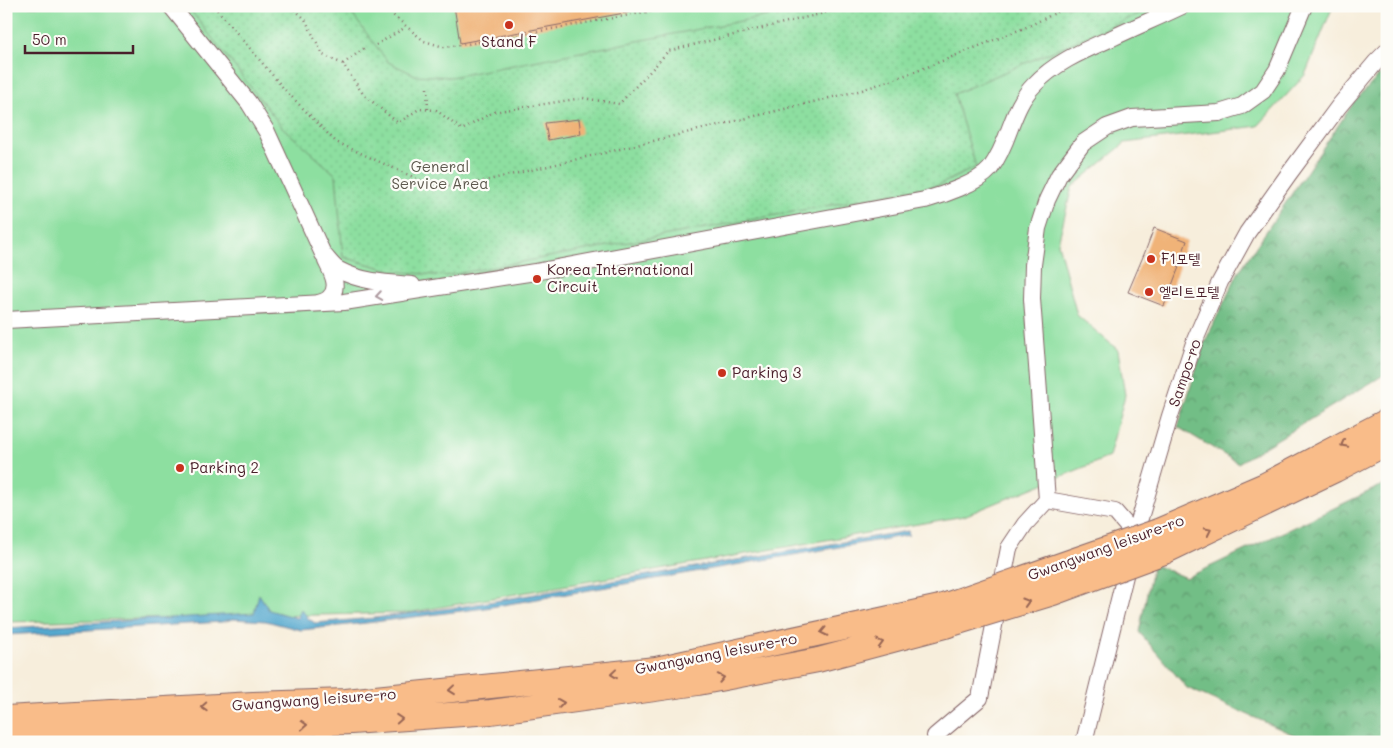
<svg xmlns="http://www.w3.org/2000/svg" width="1393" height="748" font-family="Mali,'Poor Story',sans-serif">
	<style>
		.green { fill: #8ddfa0; stroke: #6c7f66 }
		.forest { fill: url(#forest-crowns); stroke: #5e6e58 }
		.park { fill: url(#park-dots); stroke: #6c7f66 }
		.water { fill: #52a7ce; stroke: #4e637c }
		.building { fill: #f0b378 }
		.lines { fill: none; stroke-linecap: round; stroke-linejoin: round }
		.minor-casing { stroke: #876769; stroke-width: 18 }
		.highway-casing { stroke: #876769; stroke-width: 26 }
		.path { stroke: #876769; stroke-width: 2.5; stroke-dasharray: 1 4; stroke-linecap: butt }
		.minor { stroke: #fff; stroke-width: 16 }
		.highway { stroke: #f9bc89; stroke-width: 24 }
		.highway-bridge-casing { stroke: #876769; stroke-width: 26; stroke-linecap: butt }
		.highway-bridge { stroke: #f9bc89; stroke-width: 24 }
		.oneway { stroke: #ae9aa0 }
		.oneway2 { stroke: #965 }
		.poi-dot { fill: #c8321e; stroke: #fdfcf7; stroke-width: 2 }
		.labels { text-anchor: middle; stroke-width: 4.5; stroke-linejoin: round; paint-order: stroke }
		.poi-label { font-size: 15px; fill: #4a1f2b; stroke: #fdfcf7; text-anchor: start }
		.park-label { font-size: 15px; fill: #5e594e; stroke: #fdfcf7 }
		.street-label { font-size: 15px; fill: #4a1f2b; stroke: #fdfcf7 }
	</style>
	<defs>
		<pattern id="forest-crowns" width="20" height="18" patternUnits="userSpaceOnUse" patternTransform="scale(1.25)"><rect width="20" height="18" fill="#72be86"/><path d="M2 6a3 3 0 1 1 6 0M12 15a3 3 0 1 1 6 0" fill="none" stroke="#609a6e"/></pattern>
		<pattern id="park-dots" width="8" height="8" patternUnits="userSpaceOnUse" patternTransform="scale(1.25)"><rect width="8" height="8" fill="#8ddfa0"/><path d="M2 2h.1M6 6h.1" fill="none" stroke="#7bbf8a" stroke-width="1.8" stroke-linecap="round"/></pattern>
	</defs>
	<rect width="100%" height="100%" fill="#fdfcf7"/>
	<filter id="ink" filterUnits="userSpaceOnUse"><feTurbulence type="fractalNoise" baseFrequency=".02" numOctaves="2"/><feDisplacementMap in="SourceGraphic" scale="10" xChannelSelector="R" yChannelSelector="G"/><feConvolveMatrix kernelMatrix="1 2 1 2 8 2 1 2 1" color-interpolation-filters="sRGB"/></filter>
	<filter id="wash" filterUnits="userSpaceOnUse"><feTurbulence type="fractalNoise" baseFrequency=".0096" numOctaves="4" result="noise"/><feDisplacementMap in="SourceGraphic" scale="20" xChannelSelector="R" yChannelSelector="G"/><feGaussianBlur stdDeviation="1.12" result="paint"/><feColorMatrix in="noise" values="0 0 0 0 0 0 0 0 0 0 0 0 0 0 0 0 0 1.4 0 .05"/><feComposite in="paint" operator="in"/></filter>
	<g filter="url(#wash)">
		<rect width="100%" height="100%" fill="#f7eedc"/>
		<!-- green -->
		<path class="green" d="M6,6H1333L1305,75L1258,126L1125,143L1072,187L1058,243L1077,315L1118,350L1125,395L1109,457L964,516L407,613L6,622Z"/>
		<!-- forest -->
		<path class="forest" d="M1387,67V373L1238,463L1178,427L1204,344L1238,273L1354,102Z
			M1387,483V742H1312L1292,734L1187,688L1139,632L1153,564L1186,578Z"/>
		<!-- park -->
		<path class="park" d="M187,6H346L388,62L415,75L451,77L819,6H1157L954,94L976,167L939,185L445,276L393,271L343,257L336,175L282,127Z"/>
		<!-- water -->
		<path class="water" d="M908,531L909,535L485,608L366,623L301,630L266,621L233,619L222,622L6,635V628L254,613L259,594L269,610L297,618L301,609L309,619L315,623L375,618L459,607Z"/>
		<g id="blocks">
			<!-- building -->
			<path class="building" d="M454,6H630V12L460,43Z
				M579,119L581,134L548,140L545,123Z
				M1154,228L1187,241L1178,266L1179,267L1164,306L1128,292L1145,252Z"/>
		</g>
	</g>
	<g filter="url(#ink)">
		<use href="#blocks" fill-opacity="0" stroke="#876769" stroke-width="1"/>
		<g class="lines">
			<defs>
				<path id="minor" d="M171,6L249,103L267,132L323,254C328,259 333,267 339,270C361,282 388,283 412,285
					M318,303C322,302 327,300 329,298C341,288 331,271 326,261
					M6,320L344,302L535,272L925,200C943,195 978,183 990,169C999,157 1005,142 1010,128C1016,112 1022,97 1034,85C1055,62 1085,50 1112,38C1135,27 1159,17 1182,6
					M1047,500L1115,512L1135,535
					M935,736L980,698L1009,548L1025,524L1047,500L1032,299L1033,265L1038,228L1047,200L1059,175L1083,143L1107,127L1132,118L1219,113L1242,106L1263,91L1277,70L1304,6
					M1084,742L1135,535L1170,416L1195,340L1220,282L1247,233L1288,175L1339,106L1376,62L1387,51"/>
				<path id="highway" d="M1158,531L1265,485L1387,421
					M1164,552L1335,470L1387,443
					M6,718L253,704L346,701L656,669L940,607
					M6,737L351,722L491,712L698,683L818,660L945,626"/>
			</defs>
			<!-- minor casing -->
			<use href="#minor" class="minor-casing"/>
			<!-- highway casing -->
			<use href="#highway" class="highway-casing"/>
			<!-- path -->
			<path class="path" d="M214,6L285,90L336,142L435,187L467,185L612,151L862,90L917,71L1029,26L1069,6
				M291,6L305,19L323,55L343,64L363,94L398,123L419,109L436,110L462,130L493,112L583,98L619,104L656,65L668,51L853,6
				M382,6L424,41L444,47L468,44L680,6
				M376,45L406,27
				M343,64L367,46
				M427,88L428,110"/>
			<!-- minor -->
			<use href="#minor" class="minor"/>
			<!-- highway -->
			<use href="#highway" class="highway"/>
			<defs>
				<path id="highway-bridge" d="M940,607L1158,531
					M945,626L1053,593L1164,552"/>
			</defs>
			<!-- highway-bridge casing -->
			<use href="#highway-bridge" class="highway-bridge-casing"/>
			<!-- highway-bridge -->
			<use href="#highway-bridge" class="highway-bridge"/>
		</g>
		<!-- one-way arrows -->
		<defs><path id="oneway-chevron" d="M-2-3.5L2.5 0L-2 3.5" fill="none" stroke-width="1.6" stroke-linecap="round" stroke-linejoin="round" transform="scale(1.25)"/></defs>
		<use class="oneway" href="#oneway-chevron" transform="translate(379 296) rotate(171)"/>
		<g class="oneway2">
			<use href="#oneway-chevron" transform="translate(1344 444) rotate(152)"/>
			<use href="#oneway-chevron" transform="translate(1208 531) rotate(-26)"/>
			<use href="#oneway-chevron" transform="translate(1026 602) rotate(-17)"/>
			<use href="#oneway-chevron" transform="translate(824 632) rotate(168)"/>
			<use href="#oneway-chevron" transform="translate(880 643) rotate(-15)"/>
			<use href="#oneway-chevron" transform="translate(614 674) rotate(174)"/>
			<use href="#oneway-chevron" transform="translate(721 678) rotate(-11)"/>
			<use href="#oneway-chevron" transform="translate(452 690) rotate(174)"/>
			<use href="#oneway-chevron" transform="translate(561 703) rotate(-8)"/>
			<use href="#oneway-chevron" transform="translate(204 707) rotate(177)"/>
			<use href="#oneway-chevron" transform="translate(399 719) rotate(-4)"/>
			<use href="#oneway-chevron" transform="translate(304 725) rotate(-3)"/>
		</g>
	</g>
	<!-- markers -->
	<g class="poi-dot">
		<circle cx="509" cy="25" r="5"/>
		<circle cx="1151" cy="259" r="5"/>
		<circle cx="537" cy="279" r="5"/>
		<circle cx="1149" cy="292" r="5"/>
		<circle cx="722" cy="373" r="5"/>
		<circle cx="180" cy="468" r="5"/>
	</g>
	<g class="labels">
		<!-- poi labels -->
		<g class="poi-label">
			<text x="509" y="47" text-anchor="middle">Stand F</text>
			<text x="1161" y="264">F1모텔</text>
			<text x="547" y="275">Korea International<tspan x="547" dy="17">Circuit</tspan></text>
			<text x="1159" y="297">엘리트모텔</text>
			<text x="732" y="378">Parking 3</text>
			<text x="190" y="473">Parking 2</text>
		</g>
		<!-- park labels -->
		<g class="park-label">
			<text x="440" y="172">General<tspan x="440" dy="17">Service Area</tspan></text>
		</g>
		<!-- street labels -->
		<g class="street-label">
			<text transform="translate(1185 373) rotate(-71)" y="5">Sampo-ro</text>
			<text transform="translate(1106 548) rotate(-20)" y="5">Gwangwang leisure-ro</text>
			<text transform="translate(716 654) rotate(-11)" y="5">Gwangwang leisure-ro</text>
			<text transform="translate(314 700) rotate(-4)" y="5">Gwangwang leisure-ro</text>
		</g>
	</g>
	<!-- margin -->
	<rect width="1393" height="748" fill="none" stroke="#fdfcf7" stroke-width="25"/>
	<!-- scale -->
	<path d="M25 45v8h108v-8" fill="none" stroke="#4a1f2b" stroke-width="2.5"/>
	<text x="32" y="45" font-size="15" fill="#4a1f2b" stroke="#fdfcf7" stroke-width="4" paint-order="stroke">50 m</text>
</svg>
